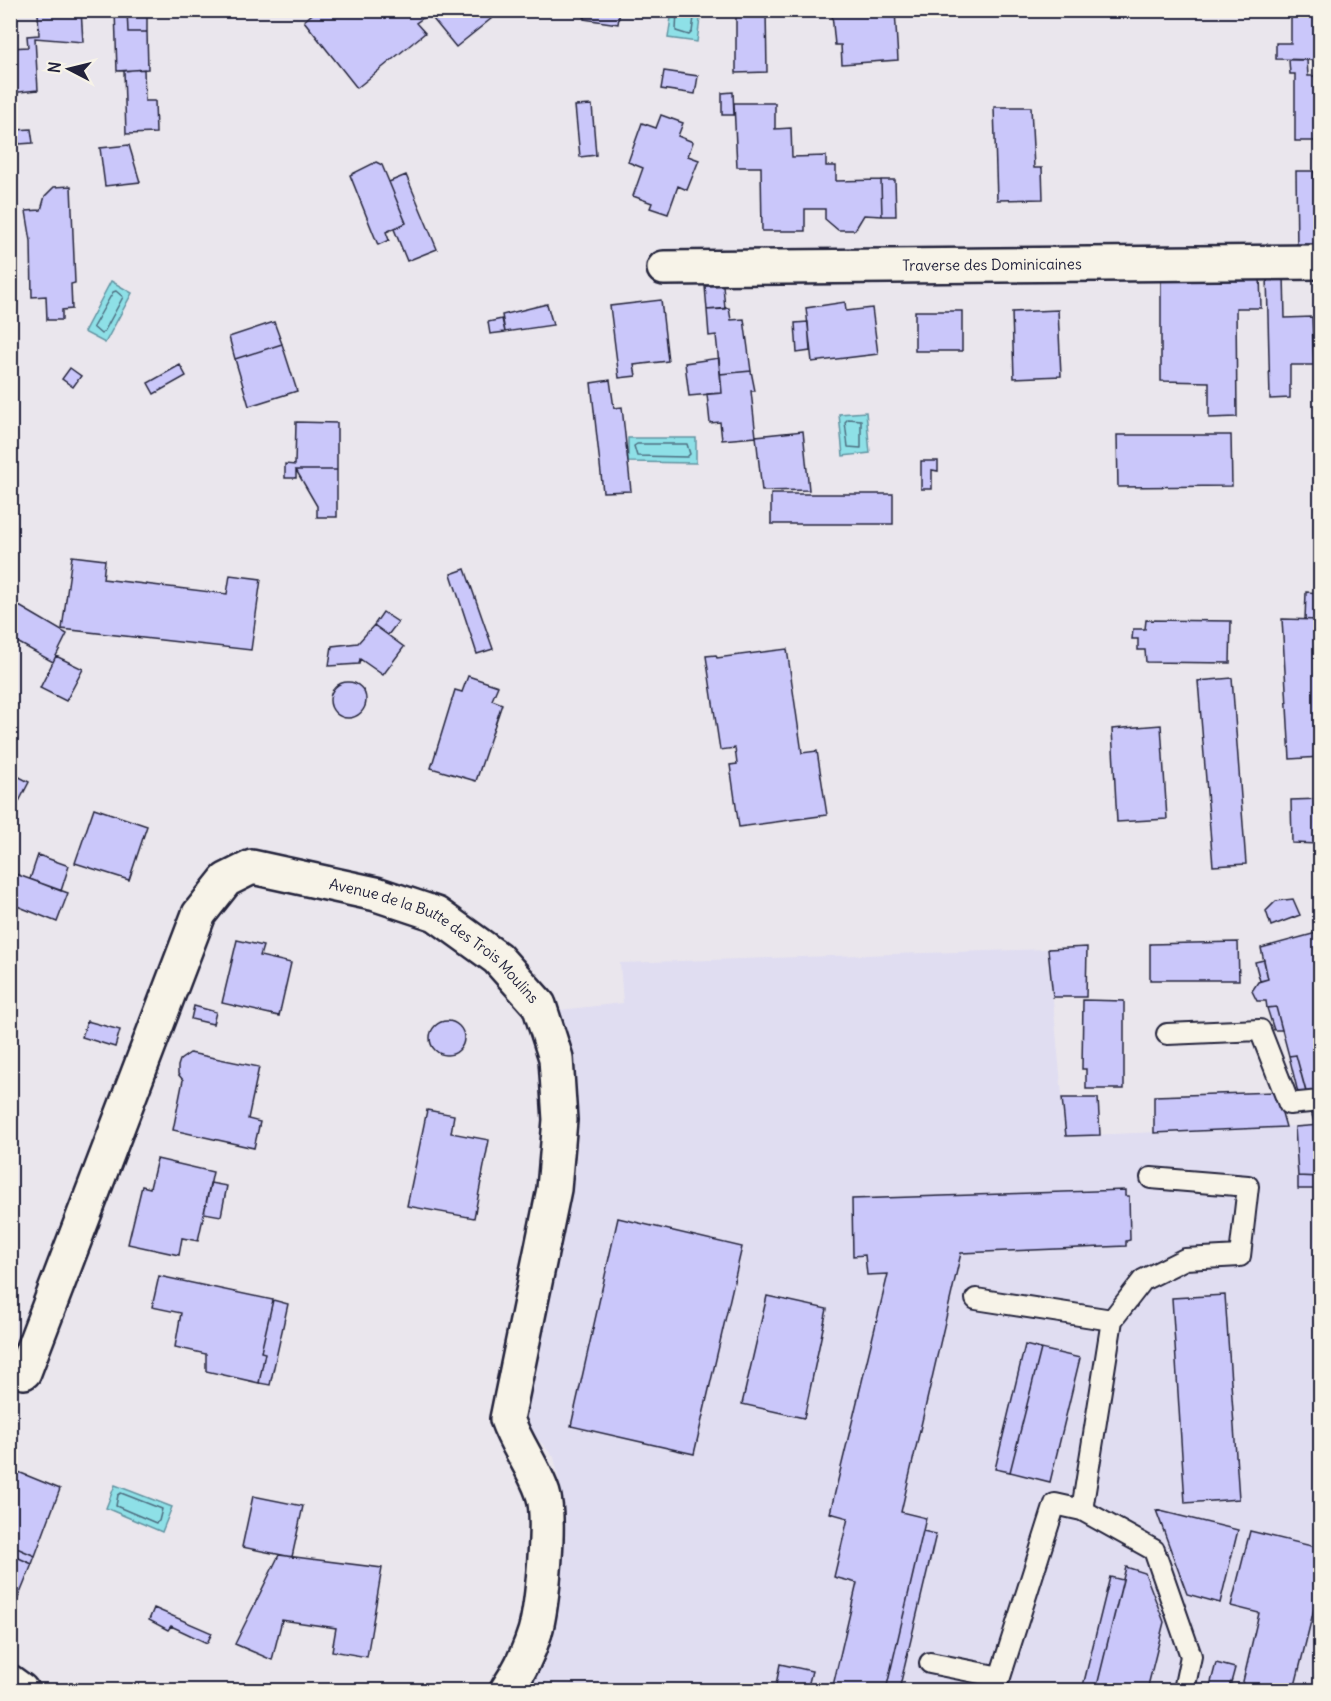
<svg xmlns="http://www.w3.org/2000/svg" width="1331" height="1701" font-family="Delius,sans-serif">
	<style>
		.built { fill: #e0ddf1 }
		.water { fill: #8ee0e7; stroke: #6394a2; stroke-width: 1.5 }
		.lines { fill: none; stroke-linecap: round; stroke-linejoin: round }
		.shore { stroke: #4d6e80; stroke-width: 1.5 }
		.building { fill: #cac7fa; stroke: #22223b; stroke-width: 1.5 }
		.service-casing { stroke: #22223b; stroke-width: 24 }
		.minor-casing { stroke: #22223b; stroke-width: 38 }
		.secondary-casing { stroke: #22223b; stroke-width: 38 }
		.service { stroke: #f7f3e8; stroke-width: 20 }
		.minor { stroke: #f7f3e8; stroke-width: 33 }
		.secondary { stroke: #f7f3e8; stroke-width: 33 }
		.labels { text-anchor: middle; stroke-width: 4.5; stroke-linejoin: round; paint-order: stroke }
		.street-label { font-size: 15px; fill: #22223b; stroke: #f7f3e8 }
	</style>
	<rect width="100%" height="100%" fill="#eae6ed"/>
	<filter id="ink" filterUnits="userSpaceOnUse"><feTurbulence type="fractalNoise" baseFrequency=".0167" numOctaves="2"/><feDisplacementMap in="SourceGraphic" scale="12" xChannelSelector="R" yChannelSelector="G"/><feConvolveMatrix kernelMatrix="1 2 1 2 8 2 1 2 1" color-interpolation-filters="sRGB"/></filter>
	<g filter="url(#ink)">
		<!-- built -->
		<path class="built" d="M1048,949L1066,1136L1320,1125V1690H525L561,1532L560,1485L554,1457L524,1424V1399L575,1175L579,1126L576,1074L560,1010L623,1003L620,963Z"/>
		<!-- water -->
		<path class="water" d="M672,11H701L697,42L668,38Z
			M111,281L132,293L105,343L84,332Z
			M866,412L870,453L843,456L839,414Z
			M628,438H696V463L628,462Z
			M115,1485L172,1507L162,1532L106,1508Z"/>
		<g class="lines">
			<!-- shore -->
			<path class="shore" d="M677,10L676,31L689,35L692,32L695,10
				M116,291L123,297L104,332L101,334L93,327L113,292Z
				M848,419L861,420V448L848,447L845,422Z
				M637,444H687L690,454L687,457L637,456L634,446Z
				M121,1493L162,1509L159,1521L156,1523L116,1506L118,1495Z"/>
		</g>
		<!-- building -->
		<path class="building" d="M47,10H81L83,42L35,38L38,90L10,93V48L28,47L27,36L39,35L38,12Z
			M115,10H127L128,32H147L148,69L117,71Z
			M127,10H147V32H128Z
			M317,10H502L456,47L429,14L416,23L425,33L357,88L304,21Z
			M585,10H620L618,24L584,19Z
			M736,10H766L767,72L736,73Z
			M841,10H895L898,60L842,64L841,45H835L832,14H841Z
			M1291,10H1320V60L1276,59V43H1291Z
			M1289,60H1307L1308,76H1320V141H1295V74H1290Z
			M144,69L145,101H155L156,133L126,134L124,71Z
			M664,71L698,76L695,94L661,89Z
			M733,92L734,115H722V93Z
			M734,103H775V129L791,128L792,157L826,156V166H836V181L881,180L882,216L864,215L855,230H838L825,219V209H805V231H762L761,167H737Z
			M592,105L596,155L580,157L575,106Z
			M994,107H1031L1034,168H1042L1043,199L997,200Z
			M661,115L683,123L678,136L693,142L688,156L699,160L687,190L678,186L668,214L650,208L652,203L633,196L643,168L628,162L642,123L656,128Z
			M31,129L33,143L19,144L16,130Z
			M129,145L140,182L105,186L100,148Z
			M376,162L382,165L406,223L386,232L389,240L378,245L350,175Z
			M1296,171H1314L1315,252H1297Z
			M406,175L437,249L407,261L394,229L406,223L389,182Z
			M881,180H895L896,216H882Z
			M71,186L75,283L71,284L72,309L62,310V320H47L46,296L32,297L31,241L26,211L41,210L45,196L54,187Z
			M1161,275H1260L1261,308H1236L1237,417L1209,418V382L1161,381Z
			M1267,275H1284L1285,318L1312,317L1314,365H1290V398L1270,399Z
			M723,285L725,309L707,310L705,286Z
			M661,300L668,361L634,365L636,376L619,378L610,306Z
			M845,302L846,311L872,308L878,354L812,362L806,308Z
			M547,304L553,325L505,332L502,315Z
			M729,308L731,320L744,319L751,371L720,374L716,335L709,336L707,310Z
			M1058,310L1061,376L1014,378L1012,312Z
			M915,311H962V351H915Z
			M502,319L505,332L490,334L488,322Z
			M274,322L282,344L235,359L229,337Z
			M808,322L810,351L797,353L795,323Z
			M282,344L297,391L249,406L235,359Z
			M719,358L722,393L689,396L685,363Z
			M180,365L186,376L154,394L148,383Z
			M70,368L81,376L73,387L62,379Z
			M751,371L755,391H751L756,437L722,440L720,422L710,423L707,394L722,393L720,374Z
			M610,380L614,408L622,407L631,491L603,492L591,383Z
			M296,422L337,423V470H296V478H285V464L295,465Z
			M803,431L809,490L762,491L756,436Z
			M1117,435H1231L1232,486L1118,487Z
			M921,461H938V471L932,470V489H921Z
			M296,470H337V517H317V506Z
			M771,494H893V524H771Z
			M72,556L105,560L103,579L227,594L230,575L261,579L251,650L62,629Z
			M465,569L493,649L477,654L451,574Z
			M1306,592L1320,593V620H1305Z
			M14,603L67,634L53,662L10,638V610Z
			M383,612L398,622L388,635L374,625Z
			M1282,619L1320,620V757L1290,759Z
			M1146,620L1231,621L1230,663L1146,662L1145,650H1138V639H1132L1133,629H1145Z
			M374,625L404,647L383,675L360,659L359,664L329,666L332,646L358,643Z
			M787,649L802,753L817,751L827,815L739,827L730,765L737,764L735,748L720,750L706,656L716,655L717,658Z
			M56,656L83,669L66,701L40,688Z
			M468,676L498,686L492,700L502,704L476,781L431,768L455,690L462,692Z
			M1232,678L1246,864L1213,866L1198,681Z
			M330 700a18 18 0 1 1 36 0a18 18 0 1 1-36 0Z
			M1161,725L1167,819L1117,822L1112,729Z
			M10,772L29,782L10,819Z
			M1320,799V844L1292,843L1291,800Z
			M94,808L147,826L129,880L75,863Z
			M38,855L69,866L61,891L30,879Z
			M10,872L68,893L57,922L12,904L17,891L10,889Z
			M1293,899L1300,915L1271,926L1266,911L1276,901Z
			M1320,932V1125L1315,1126L1296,1055L1289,1056L1276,1007L1267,1008L1266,1001H1257L1252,991L1258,982L1268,979L1261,948Z
			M237,940L263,946L260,956L291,963L279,1016L222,1003Z
			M1238,942L1239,980H1150V944Z
			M1087,947L1086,997H1053L1048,949Z
			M1264,960L1268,979L1260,981L1255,962Z
			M1083,1000L1124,1001V1089H1086V1069H1082Z
			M194,1006L216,1012L213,1024L191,1019Z
			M1276,1007L1282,1030H1274L1267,1008Z
			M430 1038a17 17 0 1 1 34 0a17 17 0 1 1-34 0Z
			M87,1021L120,1030L115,1047L82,1037Z
			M190,1053L259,1067L248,1119L260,1122L254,1148L173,1130L183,1080L178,1074V1066L180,1060Z
			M1296,1055L1307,1095L1299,1097L1289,1056Z
			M1276,1092L1286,1127L1154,1133V1096Z
			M1062,1098H1098L1100,1135L1066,1136Z
			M427,1110L454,1115L451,1133L489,1140L474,1218L407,1206Z
			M1320,1125V1177L1298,1176L1295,1127Z
			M157,1159L213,1172L198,1241L182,1238L179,1255L128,1244L142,1186L150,1188Z
			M1298,1176L1320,1177V1189H1298Z
			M210,1183L227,1186L221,1216L204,1213Z
			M1125,1190V1196H1129L1130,1240L1126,1241V1246L961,1253L901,1512L926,1518L886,1690H832L857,1583L834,1577L848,1518L830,1513L888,1274L867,1275L865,1255L853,1256L852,1199Z
			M618,1218L742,1247L694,1454L571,1426Z
			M159,1276L273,1300L261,1352L265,1353L259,1383L206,1371V1354L175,1347L181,1313L152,1307Z
			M1225,1295L1239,1499L1185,1503L1172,1298Z
			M767,1296L827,1309L804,1418L742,1404Z
			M273,1300L288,1304L270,1385L259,1383L265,1353L261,1352Z
			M1025,1345L1041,1349L1010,1472L995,1469Z
			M1041,1349L1080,1358L1050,1482L1010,1472Z
			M15,1438L11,1469L10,1449Z
			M11,1469L60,1489L35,1556L10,1545Z
			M253,1496L303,1506L292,1557L242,1547Z
			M1156,1510L1238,1530L1220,1603L1187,1594Z
			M923,1531L936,1534L899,1690H886Z
			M1250,1531L1320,1548V1602L1316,1601L1294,1690H1241L1259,1613L1231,1606Z
			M10,1545L35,1556L32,1564L12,1555L10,1559Z
			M12,1555L32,1564L19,1596L10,1593Z
			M279,1555L382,1568L367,1657L332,1651L336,1628L282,1620L272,1660L235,1644Z
			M1126,1567L1145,1573L1164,1622L1147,1690H1096Z
			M1110,1577L1123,1580L1096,1690H1082Z
			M10,1593L19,1596L10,1616Z
			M154,1608L212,1633L207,1643L171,1626L168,1630L149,1620Z
			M1216,1663L1235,1668L1229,1690H1209Z
			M780,1664L812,1671L807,1690H775Z
			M739,1683L770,1690H737Z"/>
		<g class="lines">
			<defs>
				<path id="service" d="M1167,1034L1260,1030L1289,1104L1320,1101
					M1151,1178L1248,1186L1240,1256L1185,1259L1143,1280L1112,1320L1082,1510L1154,1550L1191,1656L1184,1690
					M976,1299L1112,1320
					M930,1663L1000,1677L1055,1504L1082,1510"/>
				<g id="minor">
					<path id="s1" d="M664,268L1320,262"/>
					<path id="s2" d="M24,1372L199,914L226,880L252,867L376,894L436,914L497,958L539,1005L556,1058L560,1120L554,1189L507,1419C516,1445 534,1467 543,1494C551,1518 542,1607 535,1632C529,1651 518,1674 507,1690"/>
				</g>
				<path id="secondary" d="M10,1682L21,1690"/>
			</defs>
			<!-- service casing -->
			<use href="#service" class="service-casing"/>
			<!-- minor casing -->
			<use href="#minor" class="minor-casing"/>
			<!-- secondary casing -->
			<use href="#secondary" class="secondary-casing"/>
			<!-- service -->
			<use href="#service" class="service"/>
			<!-- minor -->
			<use href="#minor" class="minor"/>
			<!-- secondary -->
			<use href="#secondary" class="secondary"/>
		</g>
	</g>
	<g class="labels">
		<!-- street labels -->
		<g class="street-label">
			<text dy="5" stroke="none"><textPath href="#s1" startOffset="328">Traverse des Dominicaines</textPath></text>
			<text dy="5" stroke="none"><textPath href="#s2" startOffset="764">Avenue de la Butte des Trois Moulins</textPath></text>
		</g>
	</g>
	<!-- margin -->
	<rect width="1331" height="1701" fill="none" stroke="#f7f3e8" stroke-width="36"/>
	<rect x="18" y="18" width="1295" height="1665" fill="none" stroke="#22223b" stroke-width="2" filter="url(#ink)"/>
	<!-- north arrow -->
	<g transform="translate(69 69) rotate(277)" stroke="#f7f3e8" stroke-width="4.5" paint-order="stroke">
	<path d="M0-4.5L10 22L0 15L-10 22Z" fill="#22223b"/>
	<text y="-9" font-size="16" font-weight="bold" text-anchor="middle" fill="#22223b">N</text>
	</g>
</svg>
